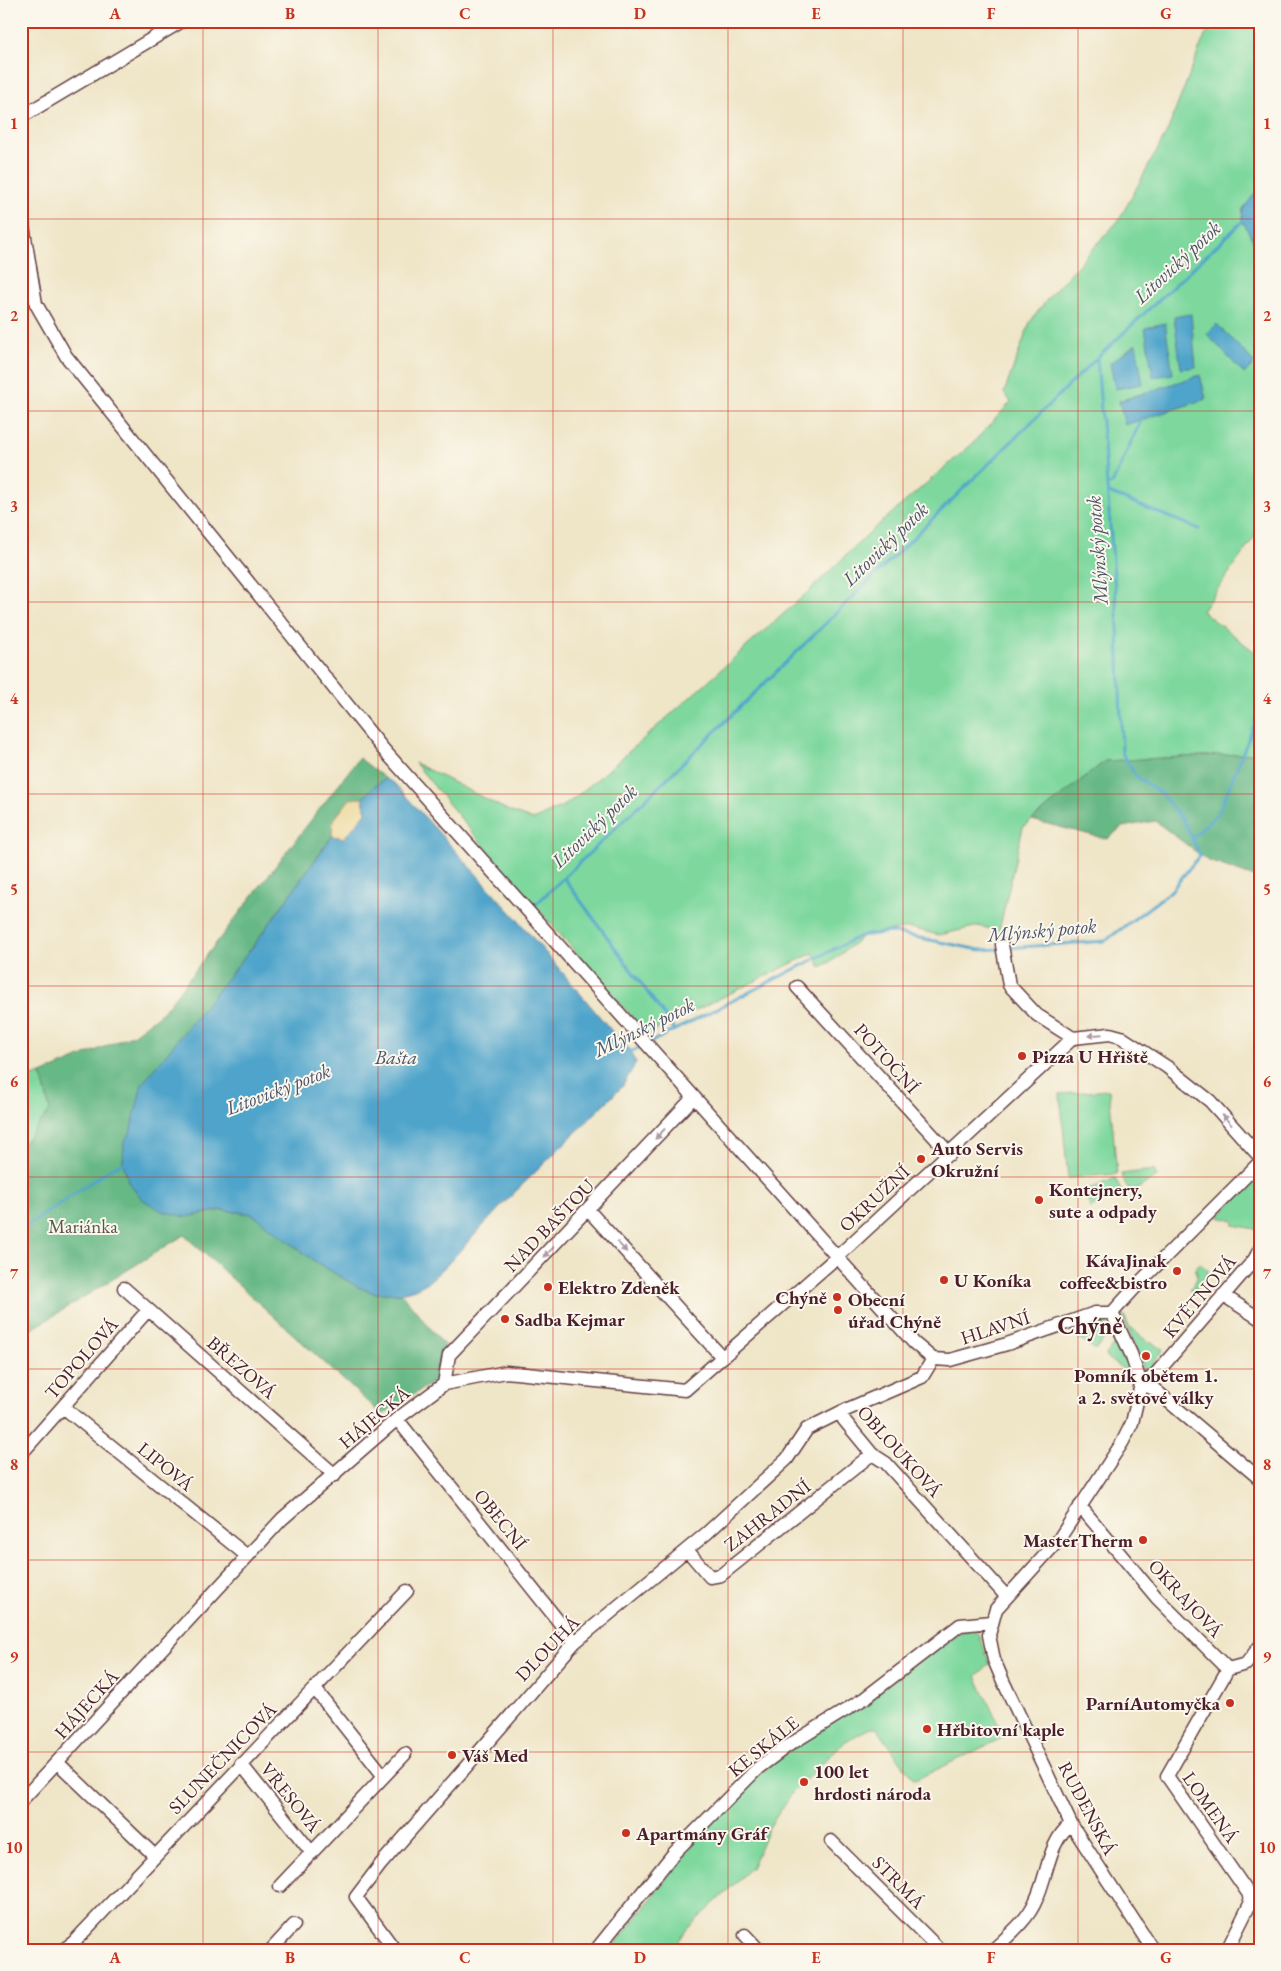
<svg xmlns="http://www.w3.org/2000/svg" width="1281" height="1971" font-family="'EB Garamond',serif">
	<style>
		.green { fill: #7ed89e; stroke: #647c64; fill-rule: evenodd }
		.forest { fill: #66b885; stroke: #586c58 }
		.sand { fill: #eeda9e; stroke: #9c7c64 }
		.water { fill: #4fa4cb; stroke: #4c627b }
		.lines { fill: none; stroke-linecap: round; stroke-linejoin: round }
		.stream { stroke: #4fa4cb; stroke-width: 3 }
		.minor-casing { stroke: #633d42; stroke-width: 15 }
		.minor { stroke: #fff; stroke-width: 12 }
		.oneway { fill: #ae9aa0 }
		.grid { fill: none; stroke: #c8321e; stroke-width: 1; stroke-opacity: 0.55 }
		.poi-dot { fill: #c8321e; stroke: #fbf7ec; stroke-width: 2 }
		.labels { text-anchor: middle; stroke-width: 4; stroke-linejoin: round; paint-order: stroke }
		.poi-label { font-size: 19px; font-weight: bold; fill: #4a1f2b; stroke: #fbf7ec; text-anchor: start }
		.street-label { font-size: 19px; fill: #4a1f2b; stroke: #fbf7ec }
		.park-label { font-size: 19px; fill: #5a564e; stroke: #fbf7ec }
		.water-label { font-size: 20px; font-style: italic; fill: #4c546b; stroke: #fbf7ec }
		.district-label { font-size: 24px; font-weight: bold; fill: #4a1f2b; stroke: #fbf7ec }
		.neatline { fill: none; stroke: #c8321e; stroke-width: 2 }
		.grid-label { font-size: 16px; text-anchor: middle; font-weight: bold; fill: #c8321e }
	</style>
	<rect width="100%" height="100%" fill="#fbf7ec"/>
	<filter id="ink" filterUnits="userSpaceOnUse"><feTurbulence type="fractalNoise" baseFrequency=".02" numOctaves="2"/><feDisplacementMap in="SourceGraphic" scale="10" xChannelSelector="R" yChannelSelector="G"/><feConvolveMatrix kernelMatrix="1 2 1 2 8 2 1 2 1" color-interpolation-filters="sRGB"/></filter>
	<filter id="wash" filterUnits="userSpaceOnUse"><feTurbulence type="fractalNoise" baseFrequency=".0096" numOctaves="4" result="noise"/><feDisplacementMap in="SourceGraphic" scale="20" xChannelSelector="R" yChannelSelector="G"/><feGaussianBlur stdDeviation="1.12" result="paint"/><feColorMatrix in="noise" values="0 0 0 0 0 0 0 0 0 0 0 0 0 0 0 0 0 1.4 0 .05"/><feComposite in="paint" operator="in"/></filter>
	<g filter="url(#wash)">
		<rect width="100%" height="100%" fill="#efe5c7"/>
		<!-- green -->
		<path class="green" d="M1217,21H1260V187L1243,209L1242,220L1260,253V529L1202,611L1260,656V753L1105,761L1023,827L999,931L979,926L939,935L910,928L864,935L835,959L821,967L813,953L647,1034L491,855L415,763L509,811L533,820L567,804L606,772L808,592L870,532L971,445L1011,402L1004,393L1030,322L1049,297L1119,220L1167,132L1204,37ZM1200,376L1206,399L1125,424L1119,401Z
			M41,1074L50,1110L21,1147V1081Z
			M1109,1090L1117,1174L1068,1178L1060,1094Z
			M1154,1170L1157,1177L1130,1193L1121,1174Z
			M1260,1173V1230L1234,1225V1221L1218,1217Z
			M1115,1178L1122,1193L1091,1208L1084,1192Z
			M1199,1263L1209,1271L1193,1293L1190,1289C1195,1283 1200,1277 1195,1269Z
			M1122,1314C1127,1318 1126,1323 1130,1327C1140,1337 1152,1344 1164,1349L1153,1364L1155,1369L1146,1375Z
			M1088,1321H1097L1108,1326L1109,1331L1096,1350L1074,1335Z
			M1114,1344L1121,1348L1133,1376L1107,1358L1106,1355Z
			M963,1631H974L978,1634L990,1664L976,1676L1004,1737L915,1780L913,1779L877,1728H870L844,1742L792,1793L768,1829L751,1868L686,1930L673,1950H611L709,1824L759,1775L791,1748Z"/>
		<!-- forest -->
		<path class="forest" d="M1260,753V879L1207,860L1155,821L1122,827L1107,839L1032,820L1105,761Z
			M359,758L386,779L374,786L363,798L350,799L333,820L332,836L254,945L130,1133L123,1162L129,1179L186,1217L222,1210L252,1214L317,1263L374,1293H401L446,1347L436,1380L382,1415L184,1235L21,1336V1147L50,1110L41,1074L134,1034L163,1012Z"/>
		<!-- sand -->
		<path class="sand" d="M363,798L366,813L344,838L332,836L333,821L350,799Z"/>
		<!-- water -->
		<path class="water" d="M1260,187V253L1242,220L1243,209Z
			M1191,314L1196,367L1181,369L1174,317Z
			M1165,323L1173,374L1153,377L1145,328Z
			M1217,324L1255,363L1244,374L1207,334Z
			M1136,344L1143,384L1115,389L1110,363Z
			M1200,375L1206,399L1125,425L1119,401Z
			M386,779L394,783L517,919L622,1043L631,1050L636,1063L622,1087L507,1200L443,1269L427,1283L415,1289L401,1293H374L358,1287L317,1263L252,1214L222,1210L186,1217L162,1211L142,1199L128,1181L123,1162L124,1142L130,1133L142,1084L254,945L332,836L344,838L366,813L363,798L374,786Z"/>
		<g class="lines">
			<!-- stream -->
			<path class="stream" d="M1108,485L1112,484L1143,416
				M1109,493L1199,529
				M1192,838L1219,812L1260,710
				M564,878L675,1030
				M533,907L645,800L1097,358L1245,219
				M1006,948L1105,941L1171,891L1200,855L1183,820L1162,795L1136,776L1122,753L1118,626L1097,358
				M651,1042L860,936L890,932L980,950L1000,949
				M628,1053L643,1046
				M21,1230L113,1167L127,1162"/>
		</g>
	</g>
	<g filter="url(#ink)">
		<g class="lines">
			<defs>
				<path id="minor" d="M21,117L182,21
					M21,213L36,304L66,356L383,749L914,1343L933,1359L950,1360L1007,1344L1095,1313H1112
					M1002,945L1009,985L1037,1015L1073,1038
					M797,987L950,1154
					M589,1211L722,1357
					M124,1288L335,1475
					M1223,1295L1260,1319
					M1112,1313L1131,1354L1141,1384L1132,1423L1122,1443L1057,1542L996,1609L989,1635L994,1660L1003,1681L1071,1824L1153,1950
					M1112,1313L1142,1280L1260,1162
					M933,1359L922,1377L841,1412L844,1420L872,1454L886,1463L1006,1596
					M444,1384L449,1355L693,1098
					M1141,1384L1154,1376L1254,1260L1260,1249
					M1141,1384L1154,1389L1260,1479
					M63,1407L246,1555
					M397,1419L575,1642
					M21,1454L148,1310
					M1080,1506L1157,1598L1228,1669
					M687,1550L710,1577L721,1575L872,1454
					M315,1689L383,1775
					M58,1763L155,1856
					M241,1764L312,1853
					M21,1801L282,1519L397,1419L444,1384L506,1372L685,1390L837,1257L1073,1038L1110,1034L1121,1037L1167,1067L1210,1101L1260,1157
					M831,1841L940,1950
					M280,1886L405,1754
					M745,1935L759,1950
					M63,1950L73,1943L407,1591
					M271,1950L294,1925
					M395,1950L356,1897L381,1864L575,1642L707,1533L787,1459L807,1429L841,1412
					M596,1950L674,1853L758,1768L786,1747L865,1698L960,1625L991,1622
					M993,1950C1008,1936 1028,1920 1036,1900C1048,1875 1048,1842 1071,1824
					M1227,1950L1251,1902L1248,1893L1167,1776L1228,1669L1246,1664L1260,1646"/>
			</defs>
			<!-- minor casing -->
			<use href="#minor" class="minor-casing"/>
			<!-- minor -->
			<use href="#minor" class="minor"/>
		</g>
		<!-- one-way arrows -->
		<defs><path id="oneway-solid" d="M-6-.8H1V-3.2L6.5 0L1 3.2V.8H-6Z" transform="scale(1.25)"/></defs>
		<g class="oneway">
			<use href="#oneway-solid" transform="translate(1095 1035) rotate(175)"/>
			<use href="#oneway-solid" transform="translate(1227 1120) rotate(-132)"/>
			<use href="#oneway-solid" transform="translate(660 1134) rotate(133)"/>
			<use href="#oneway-solid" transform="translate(622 1247) rotate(48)"/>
			<use href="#oneway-solid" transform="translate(549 1252) rotate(134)"/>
		</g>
	</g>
	<!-- grid -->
	<path class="grid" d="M203,21V1950M378,21V1950M553,21V1950M728,21V1950M903,21V1950M1078,21V1950M21,219H1260M21,411H1260M21,602H1260M21,794H1260M21,986H1260M21,1177H1260M21,1369H1260M21,1560H1260M21,1752H1260"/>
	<!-- markers -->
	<g class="poi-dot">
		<circle cx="1022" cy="1056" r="5"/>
		<circle cx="921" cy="1159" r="5"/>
		<circle cx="1039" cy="1200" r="5"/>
		<circle cx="1177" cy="1271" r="5"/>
		<circle cx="944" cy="1280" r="5"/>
		<circle cx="548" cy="1287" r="5"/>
		<circle cx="837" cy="1297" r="5"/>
		<circle cx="838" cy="1310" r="5"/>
		<circle cx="505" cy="1319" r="5"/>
		<circle cx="1146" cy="1356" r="5"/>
		<circle cx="1143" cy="1540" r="5"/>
		<circle cx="1230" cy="1703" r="5"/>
		<circle cx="927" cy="1729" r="5"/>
		<circle cx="452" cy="1755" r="5"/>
		<circle cx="804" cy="1782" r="5"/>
		<circle cx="626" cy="1833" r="5"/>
	</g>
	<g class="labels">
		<!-- poi labels -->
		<g class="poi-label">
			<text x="1032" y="1063">Pizza U Hřiště</text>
			<text x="931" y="1155">Auto Servis<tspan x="931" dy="22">Okružní</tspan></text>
			<text x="1049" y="1196">Kontejnery,<tspan x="1049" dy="22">sute a odpady</tspan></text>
			<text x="1167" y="1267" text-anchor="end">KávaJinak<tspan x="1167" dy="22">coffee&amp;bistro</tspan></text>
			<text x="954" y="1287">U Koníka</text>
			<text x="558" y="1294">Elektro Zdeněk</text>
			<text x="827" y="1304" text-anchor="end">Chýně</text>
			<text x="848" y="1306">Obecní<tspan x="848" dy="22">úřad Chýně</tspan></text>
			<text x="515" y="1326">Sadba Kejmar</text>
			<text x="1146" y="1382" text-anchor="middle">Pomník obětem 1.<tspan x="1146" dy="22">a 2. světové války</tspan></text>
			<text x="1133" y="1547" text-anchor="end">MasterTherm</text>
			<text x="1220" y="1710" text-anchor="end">ParníAutomyčka</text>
			<text x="937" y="1736">Hřbitovní kaple</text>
			<text x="462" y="1762">Váš Med</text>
			<text x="814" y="1778">100 let<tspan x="814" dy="22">hrdosti národa</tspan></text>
			<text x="636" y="1840">Apartmány Gráf</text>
		</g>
		<!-- street labels -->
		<g class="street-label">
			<text transform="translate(887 1058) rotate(48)" y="7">POTOČNÍ</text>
			<text transform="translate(874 1198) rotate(-43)" y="7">OKRUŽNÍ</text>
			<text transform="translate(549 1225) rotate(-46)" y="7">NAD BAŠTOU</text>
			<text transform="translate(1199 1296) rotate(-50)" y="7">KVĚTNOVÁ</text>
			<text transform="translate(995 1327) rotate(-18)" y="7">HLAVNÍ</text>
			<text transform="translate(81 1358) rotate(-49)" y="7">TOPOLOVÁ</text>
			<text transform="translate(242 1367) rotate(41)" y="7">BŘEZOVÁ</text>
			<text transform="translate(374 1417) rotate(-40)" y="7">HÁJECKÁ</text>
			<text transform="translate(900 1451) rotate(48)" y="7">OBLOUKOVÁ</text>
			<text transform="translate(166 1466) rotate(39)" y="7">LIPOVÁ</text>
			<text transform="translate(767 1515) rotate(-38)" y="7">ZAHRADNÍ</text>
			<text transform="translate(501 1519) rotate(51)" y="7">OBECNÍ</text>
			<text transform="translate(1186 1598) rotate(47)" y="7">OKRAJOVÁ</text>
			<text transform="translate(547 1648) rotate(-46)" y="7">DLOUHÁ</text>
			<text transform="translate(86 1704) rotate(-48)" y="7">HÁJECKÁ</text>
			<text transform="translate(763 1746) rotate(-39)" y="7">KE SKÁLE</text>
			<text transform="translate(222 1758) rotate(-46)" y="7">SLUNEČNICOVÁ</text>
			<text transform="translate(291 1797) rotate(51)" y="7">VŘESOVÁ</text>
			<text transform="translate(1211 1807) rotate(55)" y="7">LOMENÁ</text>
			<text transform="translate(1088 1808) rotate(62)" y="7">RUDENSKÁ</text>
			<text transform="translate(899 1882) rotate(45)" y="7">STRMÁ</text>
		</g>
		<!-- park labels -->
		<g class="park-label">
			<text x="83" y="1233">Mariánka</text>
		</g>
		<!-- water labels -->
		<g class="water-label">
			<text transform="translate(1177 262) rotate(-43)" y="7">Litovický potok</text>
			<text transform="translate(885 544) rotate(-44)" y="7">Litovický potok</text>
			<text transform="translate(1097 550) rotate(-94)" y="7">Mlýnský potok</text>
			<text transform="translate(594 826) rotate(-44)" y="7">Litovický potok</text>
			<text transform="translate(1042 930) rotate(-5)" y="7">Mlýnský potok</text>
			<text transform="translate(644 1027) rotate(-26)" y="7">Mlýnský potok</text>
			<text x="396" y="1064">Bašta</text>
			<text transform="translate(278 1089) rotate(-21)" y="7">Litovický potok</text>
		</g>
		<!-- district labels -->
		<g class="district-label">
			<text x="1090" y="1334">Chýně</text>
		</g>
	</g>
	<!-- margin -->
	<rect width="1281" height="1971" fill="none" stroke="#fbf7ec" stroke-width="55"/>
	<rect x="28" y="28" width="1226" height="1916" class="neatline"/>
	<g class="grid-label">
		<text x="115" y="19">A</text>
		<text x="290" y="19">B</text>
		<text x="465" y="19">C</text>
		<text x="640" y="19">D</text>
		<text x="816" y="19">E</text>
		<text x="991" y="19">F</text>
		<text x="1166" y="19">G</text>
		<text x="14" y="129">1</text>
		<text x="1267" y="129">1</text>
		<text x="14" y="321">2</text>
		<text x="1267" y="321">2</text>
		<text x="14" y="512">3</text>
		<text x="1267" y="512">3</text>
		<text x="14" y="704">4</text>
		<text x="1267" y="704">4</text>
		<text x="14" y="895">5</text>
		<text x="1267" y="895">5</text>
		<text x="14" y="1087">6</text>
		<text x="1267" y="1087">6</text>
		<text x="14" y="1279">7</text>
		<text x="1267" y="1279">7</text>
		<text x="14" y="1470">8</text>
		<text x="1267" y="1470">8</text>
		<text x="14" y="1662">9</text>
		<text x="1267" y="1662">9</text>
		<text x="14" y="1853">10</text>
		<text x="1267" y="1853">10</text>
		<text x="115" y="1963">A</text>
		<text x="290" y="1963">B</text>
		<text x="465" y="1963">C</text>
		<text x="640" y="1963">D</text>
		<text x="816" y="1963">E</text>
		<text x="991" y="1963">F</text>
		<text x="1166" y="1963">G</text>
	</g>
</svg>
